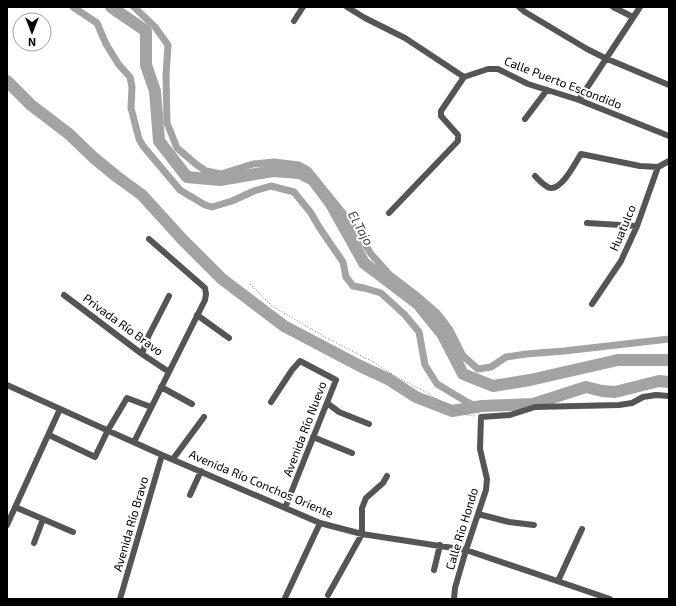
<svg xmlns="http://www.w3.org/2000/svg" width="676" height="606" font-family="'Exo 2',sans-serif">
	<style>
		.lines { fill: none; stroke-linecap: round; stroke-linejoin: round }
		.canal { stroke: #a3a3a3; stroke-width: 7 }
		.river { stroke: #a3a3a3; stroke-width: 12 }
		.path { stroke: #777; stroke-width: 1; stroke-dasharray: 1 2; stroke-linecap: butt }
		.minor { stroke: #555; stroke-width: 6 }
		.labels { text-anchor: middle; stroke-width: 4; stroke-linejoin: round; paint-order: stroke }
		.street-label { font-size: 12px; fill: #000; stroke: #fff }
		.water-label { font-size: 13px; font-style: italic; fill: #444; stroke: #fff }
	</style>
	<rect width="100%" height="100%" fill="#fff"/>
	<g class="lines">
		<!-- canal -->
		<path class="canal" d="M73,7L97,23L106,44L119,65L130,77L132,87L131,108L139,139L143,146L180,190L205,205L212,207L232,201L254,191L271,186L294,192L311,213L319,227L343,262L346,277L353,286L364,288L381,293L405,315L419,332L425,365L437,384L467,402L477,407
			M134,7L155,27L168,45L166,75L167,123L177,148L197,165L206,171L221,174L253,164L274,162L299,165L308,170L351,223L371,254L390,275L415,294L437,313L450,330L463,356L478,369L491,367L506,357L526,354L564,351L669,339"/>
		<!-- river -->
		<path class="river" d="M111,7L146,31V65L155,91L159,141L187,177L220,180L273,171L300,173L313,180L331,204L364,263L418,304L443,335L463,374L493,386L530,380L618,360H669
			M7,81L31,105L69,134L94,158L116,176L142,195L182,239L222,279L284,326L360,366L388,379L416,397L452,411L482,406L533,404L586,387L602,391L615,392L659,381L669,382"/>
		<!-- path -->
		<path class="path" d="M250,284L272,306L325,337L375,363L400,379L426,392L448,407L467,415L474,416"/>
		<!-- minor -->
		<path class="minor" d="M347,7L365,18L405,38L464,77L488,69H498L528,84L579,100L669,136
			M519,7L525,12L587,49L605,58L669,85
			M613,7L633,17
			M294,21L303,7
			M579,100L640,7
			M525,119L547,90
			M535,176C539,180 544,186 550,188C562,190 575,163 581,154L640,166L658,167
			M389,213L458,141V135L441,116V111L464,77
			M587,223L637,226
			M64,295L142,354L169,372
			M592,304L621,261L637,226L658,167L669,161
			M197,315L229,338
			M142,354L148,337L169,296
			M7,385L162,455L320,523L362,534L466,550L610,599
			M161,387L192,404
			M271,402L292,370L300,361L336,380L285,508
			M327,403L339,412L369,424
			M49,435L95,457L108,430L127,398L151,407
			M313,437L352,453
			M134,442L205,300L206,294L205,288L149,239
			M173,459L204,417
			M190,495L201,471
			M15,507L73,532
			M478,514L509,522L534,525
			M7,525L60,409
			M34,543L43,519
			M434,570L440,545
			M558,581L582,529
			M328,595L362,534V508L366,498L383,483L387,476
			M285,598L320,523
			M120,599L162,455
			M454,599L455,588L466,550L486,490L487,479L480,449L481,417L510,415L535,407L619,405L632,403L643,397L656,395L669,396"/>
	</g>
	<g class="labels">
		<!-- street labels -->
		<g class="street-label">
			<text transform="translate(563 83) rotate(21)" y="4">Calle Puerto Escondido</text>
			<text transform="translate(623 228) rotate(-67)" y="4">Huatulco</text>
			<text transform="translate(123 325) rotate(36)" y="4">Privada Río Bravo</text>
			<text transform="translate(305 429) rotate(-69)" y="4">Avenida Río Nuevo</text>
			<text transform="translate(261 484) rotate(23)" y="4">Avenida Río Conchos Oriente</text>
			<text transform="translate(131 524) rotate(-74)" y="4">Avenida Río Bravo</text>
			<text transform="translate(462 529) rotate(-73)" y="4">Calle Río Hondo</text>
		</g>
		<!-- water labels -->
		<g class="water-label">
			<text transform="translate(361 228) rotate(61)" y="5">El Tajo</text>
		</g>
	</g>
	<!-- border -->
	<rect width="676" height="606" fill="none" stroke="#000000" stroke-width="16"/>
	<!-- north arrow -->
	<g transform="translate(32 32) rotate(180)"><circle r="19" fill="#ffffff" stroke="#999999"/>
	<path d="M0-3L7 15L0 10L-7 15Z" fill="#000000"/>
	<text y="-6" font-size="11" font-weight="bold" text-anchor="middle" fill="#000000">N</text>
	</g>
</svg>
